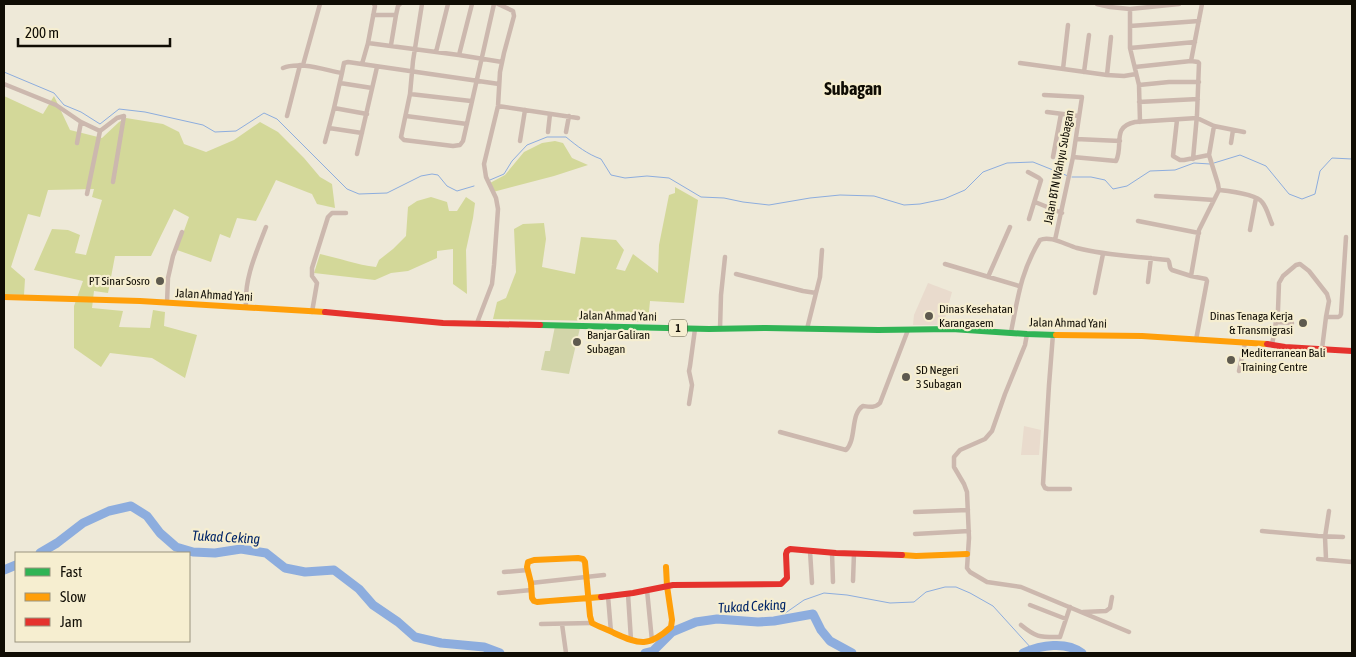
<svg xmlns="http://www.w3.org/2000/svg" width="1356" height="657" font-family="'Asap Condensed',sans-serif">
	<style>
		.commercial { fill: #e9dbcd }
		.green { fill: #d2d5a9 }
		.forest { fill: #d3d899 }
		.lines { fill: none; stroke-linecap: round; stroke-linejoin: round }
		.stream { stroke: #8dadde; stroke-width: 1 }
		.river { stroke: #8dadde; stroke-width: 9 }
		.street { stroke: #ccb8ae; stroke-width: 4.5 }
		.fast { stroke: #30b455; stroke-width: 6 }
		.slow { stroke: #ff9f0a; stroke-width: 6 }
		.jam { stroke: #e5322d; stroke-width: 6 }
		.poi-dot { fill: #5e5a4e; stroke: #f6eed0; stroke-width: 2 }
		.labels { text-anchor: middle; stroke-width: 4.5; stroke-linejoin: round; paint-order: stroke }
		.shield { fill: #f6eed0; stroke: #555041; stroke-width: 1 }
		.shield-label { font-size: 11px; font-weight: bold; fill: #100d04 }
		.street-label { font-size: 12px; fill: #100d04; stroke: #f6eed0 }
		.poi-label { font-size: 12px; fill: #100d04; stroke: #f6eed0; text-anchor: start }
		.water-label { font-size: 14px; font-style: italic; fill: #002568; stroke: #f6eed0 }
		.district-label { font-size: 18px; font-weight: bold; fill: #100d04; stroke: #f6eed0 }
	</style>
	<rect width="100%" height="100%" fill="#eee9d8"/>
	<!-- commercial -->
	<path class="commercial" d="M928,283L952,292L943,325H913L914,315Z
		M1024,426L1041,430L1039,455H1021Z"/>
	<!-- green -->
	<path class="green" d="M555,326L580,328L569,374L541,370L545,351H550Z"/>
	<!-- forest -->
	<path class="forest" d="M4,96L43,114L54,96L70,130L102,138L119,122L126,118L163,124L179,132L184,144L206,152L234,140L260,122L278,132L304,158L320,177L332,184L335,208L317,204L312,194L276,180L256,221L237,218L230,238L220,234L211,262L177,250L189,217L174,209L151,256H115L108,293L94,291L92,308L123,311L119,327L150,328L153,310L165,312L164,326L197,335L185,378L152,358L110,353L101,367L74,348V306L83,281L34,270L52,229L68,230L80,235L75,253L86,255L102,200L92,197L94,189L48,190L40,217L28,214L11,267L25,279L24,295L4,294Z
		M555,141L563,143L572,158L588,165L554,176L493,192L490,183L505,175L524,152L542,143Z
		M675,187L698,200L684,303L650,301L648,322L493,319L497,302L506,298L516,272L514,229L523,224L544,223L546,239L542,267L575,274L581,237L616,240L624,250L616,269L625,271L633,254L658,273L659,245L669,195L675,193Z
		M431,197L447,202L449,211H457L466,197L475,203L473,218L466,250L467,294L453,284V249L437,251V258L408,271L391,273L375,280L314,273L320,254C339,258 357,265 376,267L379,260L393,249L406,236L408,207L417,201Z"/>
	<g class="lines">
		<!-- stream -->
		<path class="stream" d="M4,72L54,93L64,105L81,112L100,124L119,109L145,112L203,125L215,132L236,131L264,113L277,119L347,189L359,194L387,193L421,176L432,174L438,175L447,186L457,191L474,186
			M1214,163L1240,155L1266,166L1289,194L1302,199L1315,194L1320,171L1332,158L1352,159
			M1072,177H1091L1105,180L1113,189L1127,186L1150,171L1175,170L1194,163L1210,164
			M490,180L504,174L512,161L527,145L547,137H566C577,146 587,154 601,159L611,175L625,178L647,176L669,178L701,197L724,198L743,202L769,205L810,198L840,195L874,196L904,205L920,204L944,199L965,190L983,172L1007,163L1033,162L1068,176
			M774,621L804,600L824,593L847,595L890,603L914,602L926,592L945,587H956L970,593L993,606L1032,649"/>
		<!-- river -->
		<path class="river" d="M40,553L57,543L83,523L109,511L131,506L147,516L160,533L176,547L193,552L215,553L241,549L266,553L285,568L305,572L334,570L359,589L373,605L398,622L415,637L441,643L484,647L500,653
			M4,570L16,565
			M645,653L653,651L672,632L696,622L717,619L758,622L774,621L813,614L821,630L830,641L852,653
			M1023,653C1041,645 1066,641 1082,653"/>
		<!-- street -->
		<path class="street" d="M422,4L413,61L410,94L401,137L404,140L453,146L460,145L463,141L494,4
			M1097,4L1110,7L1130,9L1179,4
			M1130,9V48L1139,85L1140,122
			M373,15H396L398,6L400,4
			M1130,26L1199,21
			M368,43L375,6L374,4
			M391,45L396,15
			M1130,48L1195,42
			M436,52L448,4
			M459,55L472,4
			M1191,61L1202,4
			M1020,63L1107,75L1124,76L1136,74
			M362,64L368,43L459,55L502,62
			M303,65L320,4
			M1135,67L1191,61L1198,62L1199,63L1197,115L1193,159
			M283,68C299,61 325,70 342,73L344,63L348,62L499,84
			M1063,69L1068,25
			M1084,72L1089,35
			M1107,75L1111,37
			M340,83L372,88
			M4,84L56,105L81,122L100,131L117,118L124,116L113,182
			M1139,85L1169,82H1199
			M410,94L471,101
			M1044,95L1082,97L1073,157L1055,240
			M1139,102L1198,99
			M498,106L578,118
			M334,108L367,114
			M1047,112L1079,116
			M287,116L300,65
			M406,116L467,124
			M1177,120L1173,156L1180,160H1184L1209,155
			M329,128L362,133
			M548,132L550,114
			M566,132L569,116
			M1076,139L1120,141
			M520,141L525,110
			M325,142L334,108L342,73
			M77,143L81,122
			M1231,143L1233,130
			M357,154L377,67
			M1053,157L1061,114
			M1073,157L1116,161C1124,145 1111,127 1135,122L1197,118L1214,126L1244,132
			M1028,172L1039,178L1041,180L1029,219
			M1219,190C1228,191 1256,194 1262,202C1267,208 1269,217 1272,224
			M87,194L100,131
			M1156,196L1214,200
			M1035,202L1062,213
			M1138,221L1199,233
			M1250,230L1256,198
			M945,264L1019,286
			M736,274L803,291L816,293
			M1191,276L1199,230L1219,190L1218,184L1209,155L1214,126
			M988,277L1010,227
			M1148,282L1151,258
			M1095,293L1103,254
			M167,303L168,278L173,256L182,232
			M246,307C244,279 256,253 266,227
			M312,312L317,283L312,276V268L328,217L332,213H346
			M1326,317H1338L1340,316L1341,314L1346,237
			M1276,322L1292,323
			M477,323L492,284L494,265L498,209L496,198L486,177L484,164L498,106L500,72L504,53L514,16L513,11L498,4
			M720,329L721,295L725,257
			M807,329L820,277L822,250
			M1011,332C1018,297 1021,271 1040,240C1050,235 1066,245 1077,248C1107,256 1137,256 1168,260C1171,263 1168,267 1172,270L1191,276L1206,279L1207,281L1196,340
			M1027,334L1025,345L1005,394L992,431L985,439L960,450L954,457V467L964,484L967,492L969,538L967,568L970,572L987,582L1021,587L1129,632
			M1053,334L1049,385L1043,484L1045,488L1048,489H1070
			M1272,345L1278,310L1279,283L1283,276L1296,265L1300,264L1309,271L1327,294L1329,301L1326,317L1322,349
			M1239,371L1245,343
			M689,404L692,385L689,371L690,366L695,329
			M780,432L846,450C857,439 850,414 863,406C870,407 875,408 880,403L908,330
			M915,512L968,510
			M1262,531L1318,536L1343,537
			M915,534L969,531
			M810,551L812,583
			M832,553L833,582
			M1318,559L1352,562
			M1326,559L1325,537L1329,511
			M504,572L528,570
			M853,581L854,553
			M531,583L604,575
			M647,590L652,641
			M499,593L531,590
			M628,594L631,640
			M608,596L611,632
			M1030,605L1066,619
			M1083,612L1106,611L1110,608L1112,597
			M541,624L592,623
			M562,624L566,653
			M1021,625C1037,638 1040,637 1060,637L1070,607"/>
		<!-- fast -->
		<path class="fast" d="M540,325L709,329L766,328L878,330L952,329L1027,334L1056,335"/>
		<!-- slow -->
		<path class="slow" d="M4,297L140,301L325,312
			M1056,335L1142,336L1267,344
			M902,555L916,556L967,554
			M601,597C580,599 558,600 537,602L534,601L532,598L531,583L527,567L528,562L534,560L578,558L583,559L585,562L590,616L592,623C599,627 607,629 614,633C640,645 649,647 671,627L672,620L667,586L666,567"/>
		<!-- jam -->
		<path class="jam" d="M325,312L443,323L540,325
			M1267,344L1285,347L1352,351
			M601,597L633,593L673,585L781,584L787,578L786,554L787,551L790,549L836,553L902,555"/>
	</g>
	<!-- markers -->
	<g class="poi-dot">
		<circle cx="160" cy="281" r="5"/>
		<circle cx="929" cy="316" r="5"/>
		<circle cx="1303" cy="323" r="5"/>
		<circle cx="577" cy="342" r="5"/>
		<circle cx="1231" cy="360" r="5"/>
		<circle cx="906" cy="377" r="5"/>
	</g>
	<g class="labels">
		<!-- shield labels -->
		<rect class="shield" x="669" y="319.5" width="18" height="17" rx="4"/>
		<g class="shield-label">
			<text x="678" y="332">1</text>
		</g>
		<!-- street labels -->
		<g class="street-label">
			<text transform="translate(1059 167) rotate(-79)" y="4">Jalan BTN Wahyu Subagan</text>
			<text transform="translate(214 295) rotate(3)" y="4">Jalan Ahmad Yani</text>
			<text transform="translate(618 316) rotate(1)" y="4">Jalan Ahmad Yani</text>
			<text transform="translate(1068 323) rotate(1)" y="4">Jalan Ahmad Yani</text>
		</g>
		<!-- poi labels -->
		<g class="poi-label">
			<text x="150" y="285" text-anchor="end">PT Sinar Sosro</text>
			<text x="939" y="313">Dinas Kesehatan<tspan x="939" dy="14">Karangasem</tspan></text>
			<text x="1293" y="320" text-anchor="end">Dinas Tenaga Kerja<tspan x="1293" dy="14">&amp; Transmigrasi</tspan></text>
			<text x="587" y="339">Banjar Galiran<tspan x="587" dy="14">Subagan</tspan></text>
			<text x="1241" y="357">Mediterranean Bali<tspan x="1241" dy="14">Training Centre</tspan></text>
			<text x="916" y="374">SD Negeri<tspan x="916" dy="14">3 Subagan</tspan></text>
		</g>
		<!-- water labels -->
		<g class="water-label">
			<text transform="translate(226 537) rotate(3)" y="5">Tukad Ceking</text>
			<text transform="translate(752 606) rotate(-3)" y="5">Tukad Ceking</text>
		</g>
		<!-- district labels -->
		<g class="district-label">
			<text x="853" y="95">Subagan</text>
		</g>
	</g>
	<!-- border -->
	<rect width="1356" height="657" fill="none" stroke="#100d04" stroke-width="10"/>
	<!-- legend -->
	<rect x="15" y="552" width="175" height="90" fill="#f6eed0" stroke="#9a947e"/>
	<rect x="25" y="568" width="25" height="8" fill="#30b455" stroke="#9a947e"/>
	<text x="60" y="577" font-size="15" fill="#100d04">Fast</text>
	<rect x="25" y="593" width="25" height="8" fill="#ff9f0a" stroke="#9a947e"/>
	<text x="60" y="602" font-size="15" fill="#100d04">Slow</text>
	<rect x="25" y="618" width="25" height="8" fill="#e5322d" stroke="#9a947e"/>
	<text x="60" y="627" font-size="15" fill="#100d04">Jam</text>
	<!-- scale -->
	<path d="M18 38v8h152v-8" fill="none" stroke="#100d04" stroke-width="2.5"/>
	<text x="25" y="38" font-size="15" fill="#100d04" stroke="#f6eed0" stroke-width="4" paint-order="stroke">200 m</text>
</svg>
